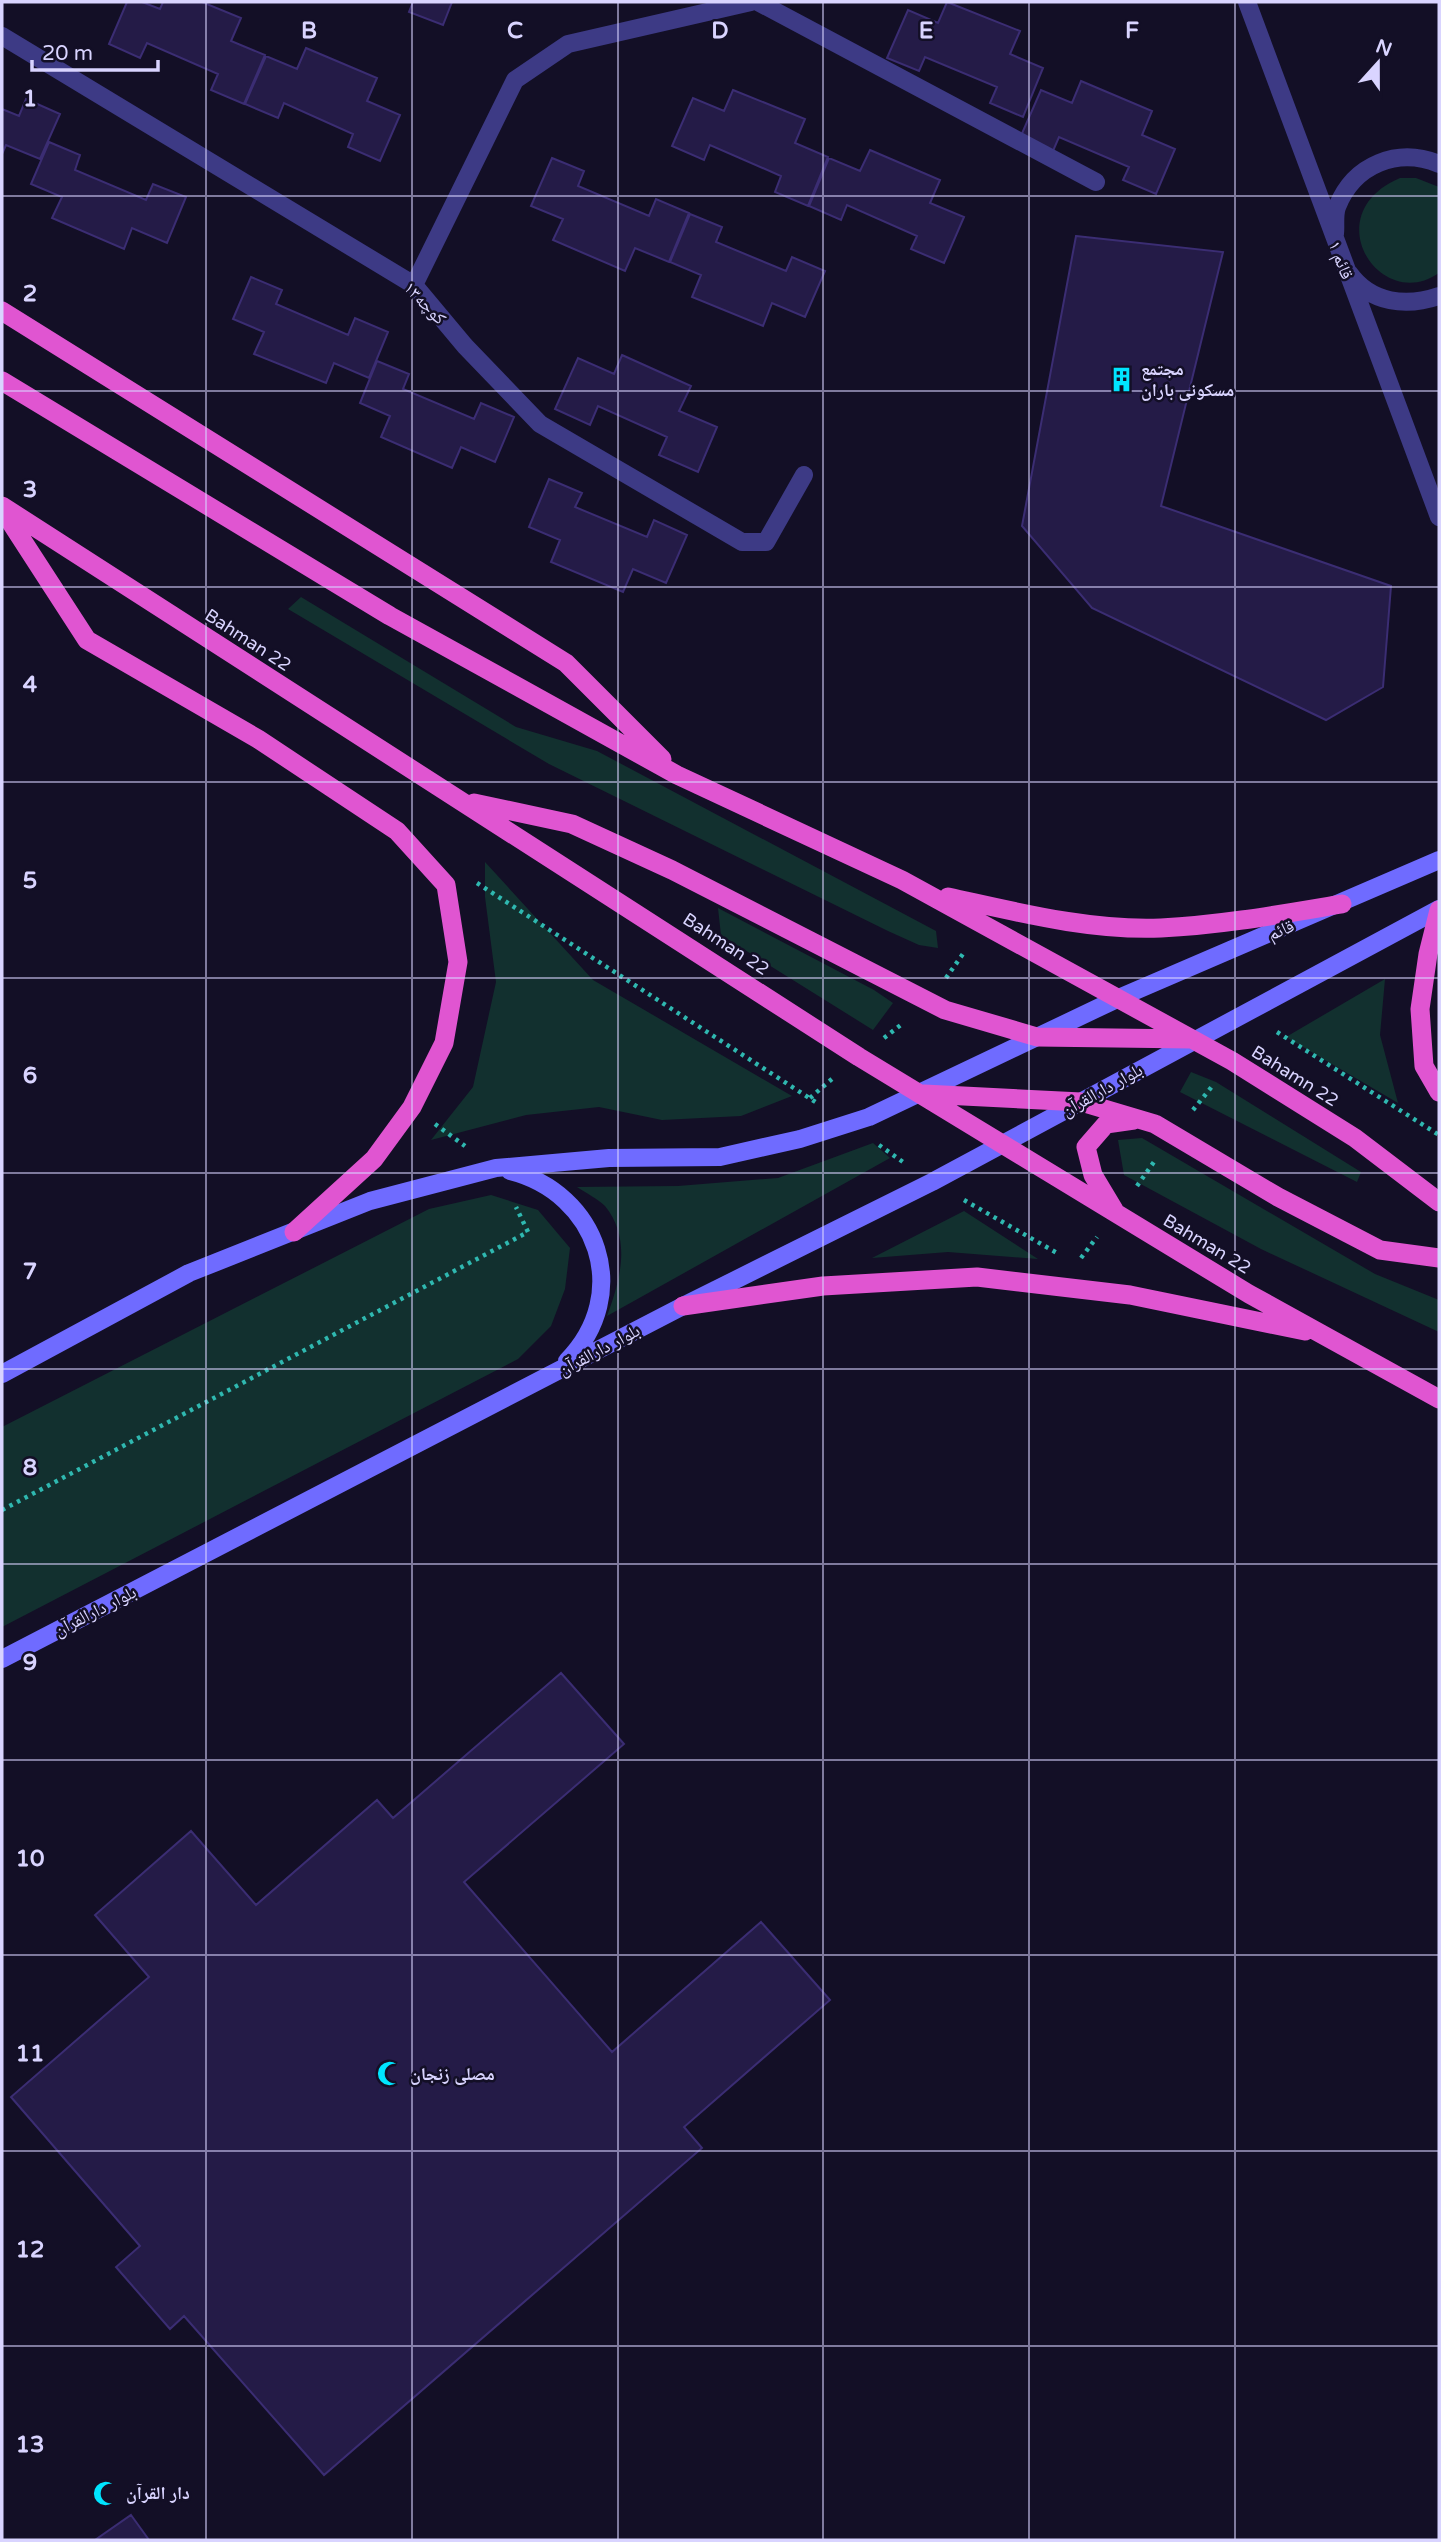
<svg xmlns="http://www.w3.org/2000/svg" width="1441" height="2542" font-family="'Varela Round','Noto Naskh Arabic',sans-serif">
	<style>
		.green { fill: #12302f }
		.building { fill: #241b47; stroke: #3b2d73; stroke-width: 2 }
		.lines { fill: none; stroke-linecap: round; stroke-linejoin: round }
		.path { stroke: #2fb8b0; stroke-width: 4.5; stroke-dasharray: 3.5 5; stroke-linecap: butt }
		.minor { stroke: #3d3a85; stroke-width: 18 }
		.secondary { stroke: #6f6bff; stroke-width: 18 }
		.trunk { stroke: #e055d1; stroke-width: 19 }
		.grid { fill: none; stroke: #d9d4ff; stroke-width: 2; stroke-opacity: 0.55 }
		.labels { text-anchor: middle; stroke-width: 5; stroke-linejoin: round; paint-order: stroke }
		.street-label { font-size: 18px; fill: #d9d4ff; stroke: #130f26 }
		.poi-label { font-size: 18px; font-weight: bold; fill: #d9d4ff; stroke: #130f26; text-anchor: start }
		.grid-label { font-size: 23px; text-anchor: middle; font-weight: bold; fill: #d9d4ff; stroke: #130f26; stroke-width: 5; stroke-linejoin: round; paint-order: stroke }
	</style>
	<rect width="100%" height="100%" fill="#130f26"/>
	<!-- green -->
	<path class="green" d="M1400,178H1416L1439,187V273C1380,314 1315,214 1400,178Z
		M301,597L516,727L597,751L936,931L938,948L919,945L888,931L549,764L288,609Z
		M485,862L593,980L792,1096L741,1116L662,1120L599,1107L526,1115L431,1140L473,1087L496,982L485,897Z
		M718,908L874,990L893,1003L873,1030L721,935Z
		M1385,979L1380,1035L1398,1103L1286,1037Z
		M1191,1072L1216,1082L1361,1172L1357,1182L1180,1092Z
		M1142,1138L1375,1274L1439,1300V1332L1261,1249L1124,1175L1118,1140Z
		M873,1143L890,1158L607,1316C620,1281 632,1239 605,1206C598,1199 586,1193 577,1187L678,1186L778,1178Z
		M491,1195L538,1210L570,1248L565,1289L551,1326L518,1359L2,1627V1427L429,1209Z
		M964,1211L1038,1259L948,1252L872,1258Z"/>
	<!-- building -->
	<path class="building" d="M127,2H142L160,9L163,2H202L241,18L231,41L265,55L244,104L211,90L218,74L147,43L140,58L109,44Z
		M413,2H452L443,25L409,12Z
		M947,2L1020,31L1010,54L1043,68L1023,117L990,103L997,87L925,57L919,71L887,58L908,10L938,23Z
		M306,48L377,78L367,101L400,115L380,161L348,147L353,134L284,103L278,118L245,104L266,56L297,69Z
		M1081,81L1152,111L1142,135L1175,149L1156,194L1123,180L1129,167L1059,137L1053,151L1020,138L1041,90L1072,103Z
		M733,90L805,119L795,143L828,157L808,206L775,192L781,176L710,145L704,160L672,146L693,98L724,111Z
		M26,99L60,114L40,159L6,145L2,154V109L19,116Z
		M49,142L80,155L75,170L146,200L153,184L186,197L167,243L132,228L124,249L52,218L62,197L31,184Z
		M870,150L940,180L930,203L964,217L944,263L911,249L917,236L847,205L841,220L809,206L829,158L860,171Z
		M552,158L584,171L578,186L649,216L656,199L689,213L669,262L635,248L625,271L553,240L563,219L531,206Z
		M690,214L722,227L716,242L786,271L792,257L825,271L805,317L772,303L763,326L692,297L701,275L670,262Z
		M1076,236L1223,252L1161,506L1391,586L1383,687L1326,720L1092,608L1022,526Z
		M251,277L282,290L276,304L348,335L355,318L388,332L369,378L334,363L326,383L254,354L264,332L233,319Z
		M622,355L691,386L679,411L717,427L698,472L659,455L667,437L598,406L590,425L555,409L578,358L614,374Z
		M377,361L409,374L403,389L474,419L481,403L514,417L495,462L461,447L452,468L381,437L390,416L360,403Z
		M549,479L582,493L575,507L647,537L654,520L687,535L666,583L633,569L623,592L551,562L560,540L529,527Z
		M561,1673L624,1744L464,1882L612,2052L761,1922L830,2000L684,2127L702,2148L324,2475L184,2316L170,2329L116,2267L140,2246L11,2097L149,1977L95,1915L191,1831L256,1905L377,1800L393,1818Z
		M131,2515L149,2540H95Z"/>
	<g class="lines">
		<!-- path -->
		<path class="path" d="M477,883L817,1103
			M946,978L965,951
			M1277,1032L1439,1135
			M884,1038L902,1024
			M810,1098L833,1078
			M1193,1110L1214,1084
			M435,1124L465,1146
			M879,1145L903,1162
			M1137,1186L1156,1159
			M964,1200L1057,1253
			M1081,1258L1097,1237
			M2,1510L528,1232L516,1207"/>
		<!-- minor -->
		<path class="minor" d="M758,2L1096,182
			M1247,2L1439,517
			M2,36L414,285L465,346L540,424L742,542H766L804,475
			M1335,234C1336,226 1334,215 1337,207C1354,164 1398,147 1439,164
			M1349,273C1371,304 1407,307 1439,296
			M414,285L515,80L568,44L751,2"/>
		<!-- secondary -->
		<path class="secondary" d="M510,1171C598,1193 633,1294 567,1361
			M2,1374L189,1273L370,1201L496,1168L609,1158L720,1157L800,1139L869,1117L1121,997L1439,860
			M2,1659L683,1306L932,1182L1439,909"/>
		<!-- trunk -->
		<path class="trunk" d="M2,311L566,663L662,759
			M2,381L390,616L513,684L677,775L902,880L1232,1061L1355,1138L1439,1202
			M2,506L859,1057L1249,1294L1439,1399
			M4,512L87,640L258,739L397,831L446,885L458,962L444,1043L412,1107L374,1159L294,1232
			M474,803L572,824L672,870L945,1010L1037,1037L1192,1039
			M948,897C1017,912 1090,931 1161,928C1222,925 1282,914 1342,904
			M1439,910L1428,954L1420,1009L1424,1066L1439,1092
			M924,1094L1081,1102L1155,1124L1278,1197L1380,1250L1439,1258
			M1114,1210L1093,1175L1086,1147L1106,1124L1134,1120
			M683,1306L823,1286L977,1277L1130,1295L1305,1331"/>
	</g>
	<!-- grid -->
	<path class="grid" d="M206,2V2540M412,2V2540M618,2V2540M823,2V2540M1029,2V2540M1235,2V2540M2,196H1439M2,391H1439M2,587H1439M2,782H1439M2,978H1439M2,1173H1439M2,1369H1439M2,1564H1439M2,1760H1439M2,1955H1439M2,2151H1439M2,2346H1439"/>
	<!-- icons -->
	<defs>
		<symbol id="building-bare" viewBox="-9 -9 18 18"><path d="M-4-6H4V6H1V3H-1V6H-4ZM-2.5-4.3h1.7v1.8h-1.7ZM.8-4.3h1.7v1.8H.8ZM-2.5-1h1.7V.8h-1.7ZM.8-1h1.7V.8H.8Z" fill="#00e5ff" stroke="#130f26" stroke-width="2.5" paint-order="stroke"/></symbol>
		<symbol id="mosque-bare" viewBox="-9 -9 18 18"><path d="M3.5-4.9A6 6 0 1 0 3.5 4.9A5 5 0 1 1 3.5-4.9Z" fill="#00e5ff" stroke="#130f26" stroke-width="2.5" paint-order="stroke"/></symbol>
	</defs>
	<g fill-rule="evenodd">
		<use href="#building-bare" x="1104" y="362" width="35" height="35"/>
		<use href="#mosque-bare" x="372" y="2056" width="35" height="35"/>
		<use href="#mosque-bare" x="88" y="2476" width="35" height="35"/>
	</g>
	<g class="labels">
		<!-- street labels -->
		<g class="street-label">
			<text transform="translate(1341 260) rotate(69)" y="6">قائم ۱</text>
			<text transform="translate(425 303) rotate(46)" y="6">کوچه۱۳</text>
			<text transform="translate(248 640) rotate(33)" y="6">Bahman 22</text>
			<text transform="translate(1281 930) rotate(-23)" y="6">قائم</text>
			<text transform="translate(726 944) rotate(33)" y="6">Bahman 22</text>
			<text transform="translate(1295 1076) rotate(32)" y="6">Bahamn 22</text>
			<text transform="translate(1102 1090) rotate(-29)" y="6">بلوار دارالقرآن</text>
			<text transform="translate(1207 1244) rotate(31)" y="6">Bahman 22</text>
			<text transform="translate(599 1350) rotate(-28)" y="6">بلوار دارالقرآن</text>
			<text transform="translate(95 1611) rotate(-27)" y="6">بلوار دارالقرآن</text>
		</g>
		<!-- poi labels -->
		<g class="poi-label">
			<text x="1141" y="375">مجتمع<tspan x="1141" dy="21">مسکونی باران</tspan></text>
			<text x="410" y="2080">مصلی زنجان</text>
			<text x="126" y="2499">دار القرآن</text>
		</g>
	</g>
	<g class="grid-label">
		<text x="309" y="38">B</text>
		<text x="515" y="38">C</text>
		<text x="720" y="38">D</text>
		<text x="926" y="38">E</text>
		<text x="1132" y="38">F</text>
		<text x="30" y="106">1</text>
		<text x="30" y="301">2</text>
		<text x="30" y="497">3</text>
		<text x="30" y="692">4</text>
		<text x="30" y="888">5</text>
		<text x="30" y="1083">6</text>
		<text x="30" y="1279">7</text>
		<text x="30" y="1475">8</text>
		<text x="30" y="1670">9</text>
		<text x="30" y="1866">10</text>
		<text x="30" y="2061">11</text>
		<text x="30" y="2257">12</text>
		<text x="30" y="2452">13</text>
	</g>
	<!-- border -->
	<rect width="1441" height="2542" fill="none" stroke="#d9d4ff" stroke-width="7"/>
	<!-- north arrow -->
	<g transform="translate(1378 63) rotate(21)" stroke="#130f26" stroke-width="5" paint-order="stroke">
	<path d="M0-5L12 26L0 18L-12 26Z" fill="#d9d4ff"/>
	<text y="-10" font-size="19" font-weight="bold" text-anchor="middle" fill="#d9d4ff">N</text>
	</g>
	<!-- scale -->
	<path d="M32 60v10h126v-10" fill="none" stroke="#d9d4ff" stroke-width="3.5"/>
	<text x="42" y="60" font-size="21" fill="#d9d4ff" stroke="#130f26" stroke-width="5" paint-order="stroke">20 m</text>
</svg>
